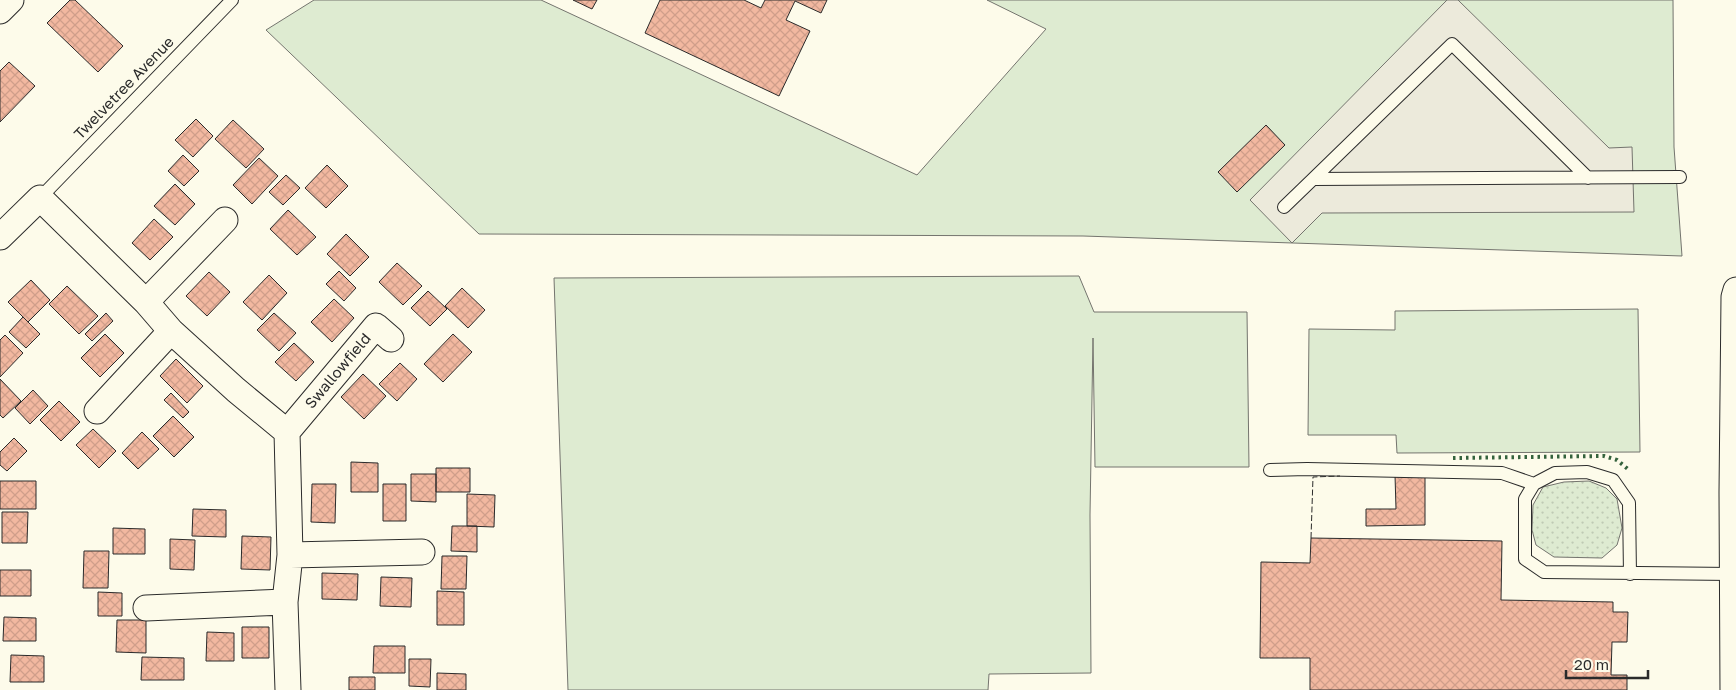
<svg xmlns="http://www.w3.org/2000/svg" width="1736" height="690" font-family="'Golos Text',sans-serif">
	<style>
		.grass { fill: url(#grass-dots); stroke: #74746e }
		.park { fill: #deebd1; stroke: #74746e }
		.parking { fill: #eceadb; stroke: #74746e }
		.building { fill: url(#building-cross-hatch); stroke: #2b2b2b }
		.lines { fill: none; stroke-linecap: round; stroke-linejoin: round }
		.service-casing { stroke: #2b2b2b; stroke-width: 14 }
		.minor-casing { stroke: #2b2b2b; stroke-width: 27 }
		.service { stroke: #fdfbea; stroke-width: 12 }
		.minor { stroke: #fdfbea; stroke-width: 25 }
		.hedge { stroke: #34623c; stroke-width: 4; stroke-dasharray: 2.5 4; stroke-linecap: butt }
		.fence { stroke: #2b2b2b; stroke-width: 1; stroke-dasharray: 6 2.5; stroke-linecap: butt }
		.labels { text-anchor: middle; stroke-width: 4; stroke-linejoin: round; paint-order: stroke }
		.street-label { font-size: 15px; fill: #2b2b2b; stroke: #fdfbea }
	</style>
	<defs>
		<pattern id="grass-dots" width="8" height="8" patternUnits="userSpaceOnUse" patternTransform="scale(1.25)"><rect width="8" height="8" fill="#deebd1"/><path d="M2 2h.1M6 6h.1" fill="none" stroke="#bfcab4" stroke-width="1.8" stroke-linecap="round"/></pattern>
		<pattern id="building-cross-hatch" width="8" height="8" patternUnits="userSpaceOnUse" patternTransform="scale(1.25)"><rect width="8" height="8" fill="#f2b8a0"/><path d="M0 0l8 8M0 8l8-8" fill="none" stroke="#d09e8a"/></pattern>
	</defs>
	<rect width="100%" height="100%" fill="#fdfbea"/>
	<!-- grass -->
	<path class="grass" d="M1589,481L1606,488L1617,499L1622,528L1617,545L1602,558L1554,557L1536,545L1532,530L1533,505L1543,487L1564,482Z"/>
	<!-- park -->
	<path class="park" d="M314,0H541L917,175L1046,29L987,0H1673L1674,147L1682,256L1083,236L479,234L266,30Z
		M1079,276L1094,312H1247L1249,467H1095L1093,338L1090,515L1091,673L989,674L988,690H568L554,278Z
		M1638,309L1640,452L1397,453L1396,435H1308L1309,329L1395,330V311Z"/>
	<!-- parking -->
	<path class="parking" d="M1447,0H1458L1609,148L1632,147L1634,212L1322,213L1292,243L1250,200Z"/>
	<!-- building -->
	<path class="building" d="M70,0H75L123,46L98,72L47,23Z
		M573,0H597L592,9Z
		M660,0H744L761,8L765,0H827L821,13L795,1L786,20L810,31L779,96L645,33Z
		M9,62L35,86L0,122V71Z
		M196,119L213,136L193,157L175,140Z
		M233,120L264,149L246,168L215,139Z
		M1266,125L1285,145L1237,192L1218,172Z
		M183,155L199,171L184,186L168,171Z
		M259,158L278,176L252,204L233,185Z
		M327,165L348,186L326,208L305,188Z
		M286,175L300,188L283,205L269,192Z
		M175,184L195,204L175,225L154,206Z
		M288,210L316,237L297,255L270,229Z
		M154,219L173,237L150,260L132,243Z
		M346,234L369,257L350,276L327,254Z
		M397,263L422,286L403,305L379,282Z
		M339,271L356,288L344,301L326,284Z
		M209,272L230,292L207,316L186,296Z
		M269,275L287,293L262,320L243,302Z
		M31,280L50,300L28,322L8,302Z
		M67,286L98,316L79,334L49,304Z
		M462,288L485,310L468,328L445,306Z
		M428,291L447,309L430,326L411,308Z
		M334,299L354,318L332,342L311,322Z
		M106,313L113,321L92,341L85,334Z
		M274,313L296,333L279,351L257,330Z
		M23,317L40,334L26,348L9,332Z
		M105,334L124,353L100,377L81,358Z
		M453,334L472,352L443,382L424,364Z
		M5,335L23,353L0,377V340Z
		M294,343L314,362L296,381L275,362Z
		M176,359L203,386L187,403L160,376Z
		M400,363L417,379L397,401L379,384Z
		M363,374L386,396L364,419L341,397Z
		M0,379L21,401L3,418L0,415Z
		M33,390L48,406L30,424L15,408Z
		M171,393L189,412L183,418L164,400Z
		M59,401L80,422L61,441L40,420Z
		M173,416L194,437L174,457L153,436Z
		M93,429L116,451L99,468L76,445Z
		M142,432L159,449L138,469L122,453Z
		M14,438L27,451L7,471L0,465V452Z
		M351,462L378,463V492H351Z
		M436,468H470V492H436Z
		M411,474H436V502L411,501Z
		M1395,475H1425V525L1366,526V509H1396Z
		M0,481H36V509H0Z
		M312,484H336L335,523L311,522Z
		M383,484H406V521H383Z
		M467,494L495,495L494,527L467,526Z
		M193,509L226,510V537L192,536Z
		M2,512H28L27,543H2Z
		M452,526H477V552L451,551Z
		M113,528L145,529V554H113Z
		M242,536L271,537L270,570L241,569Z
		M1311,538L1502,541L1501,600L1613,602V612H1628L1627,642H1612L1611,675H1627V690H1310V658H1260L1261,562L1310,563Z
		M170,539L195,540L194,570L170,569Z
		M84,551H109L108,588H83Z
		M442,556H467L466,589H441Z
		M0,570H31V596H0Z
		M322,573L358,574L357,600L322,599Z
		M381,577L412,578L411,607L380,606Z
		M437,591L464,592V625H437Z
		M98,592L122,593V616H98Z
		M4,617L36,618V641H3Z
		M117,620H146V653L116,652Z
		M242,627H269V658H242Z
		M207,632L234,633V661H206Z
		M374,646H405V673H373Z
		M11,655L44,656V682H10Z
		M142,657L184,658V680H141Z
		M409,659H431L430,687L409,686Z
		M437,673L466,674V690H437Z
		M349,677H375V690H349Z"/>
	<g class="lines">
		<defs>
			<path id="service" d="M1588,178L1452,44L1313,179L1680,177
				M40,198L232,0
				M1284,207L1313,179
				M1270,470L1307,469L1502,473L1534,484
				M1630,574L1629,503L1613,480L1587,472L1555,473L1534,484L1525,499V559L1544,572L1732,574"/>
			<path id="minor" d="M0,11L11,0
				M0,237L40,198L146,302L171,331L236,390L287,432L290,555L285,602L288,690
				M146,302L225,220
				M97,411L171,331
				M287,432L376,326L391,339
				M290,555L422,552
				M146,608L285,602
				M1733,690L1732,492L1734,297L1736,290"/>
		</defs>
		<!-- service casing -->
		<use href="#service" class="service-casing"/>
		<!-- minor casing -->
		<use href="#minor" class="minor-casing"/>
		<!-- service -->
		<use href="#service" class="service"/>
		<!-- minor -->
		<use href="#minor" class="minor"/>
		<!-- hedge -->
		<path class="hedge" d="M1453,458L1604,456L1617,460L1629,470"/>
		<!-- fence -->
		<path class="fence" d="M1311,538L1313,477L1340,476"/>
	</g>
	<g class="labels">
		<!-- street labels -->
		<g class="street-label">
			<text transform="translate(124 88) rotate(-46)" y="5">Twelvetree Avenue</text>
			<text transform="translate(338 371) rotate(-50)" y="5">Swallowfield</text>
		</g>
	</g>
	<!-- scale -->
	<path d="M1566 670v8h82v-8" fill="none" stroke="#2b2b2b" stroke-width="2.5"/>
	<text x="1574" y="670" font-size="15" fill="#2b2b2b" stroke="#fdfbea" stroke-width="4" paint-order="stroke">20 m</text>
</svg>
